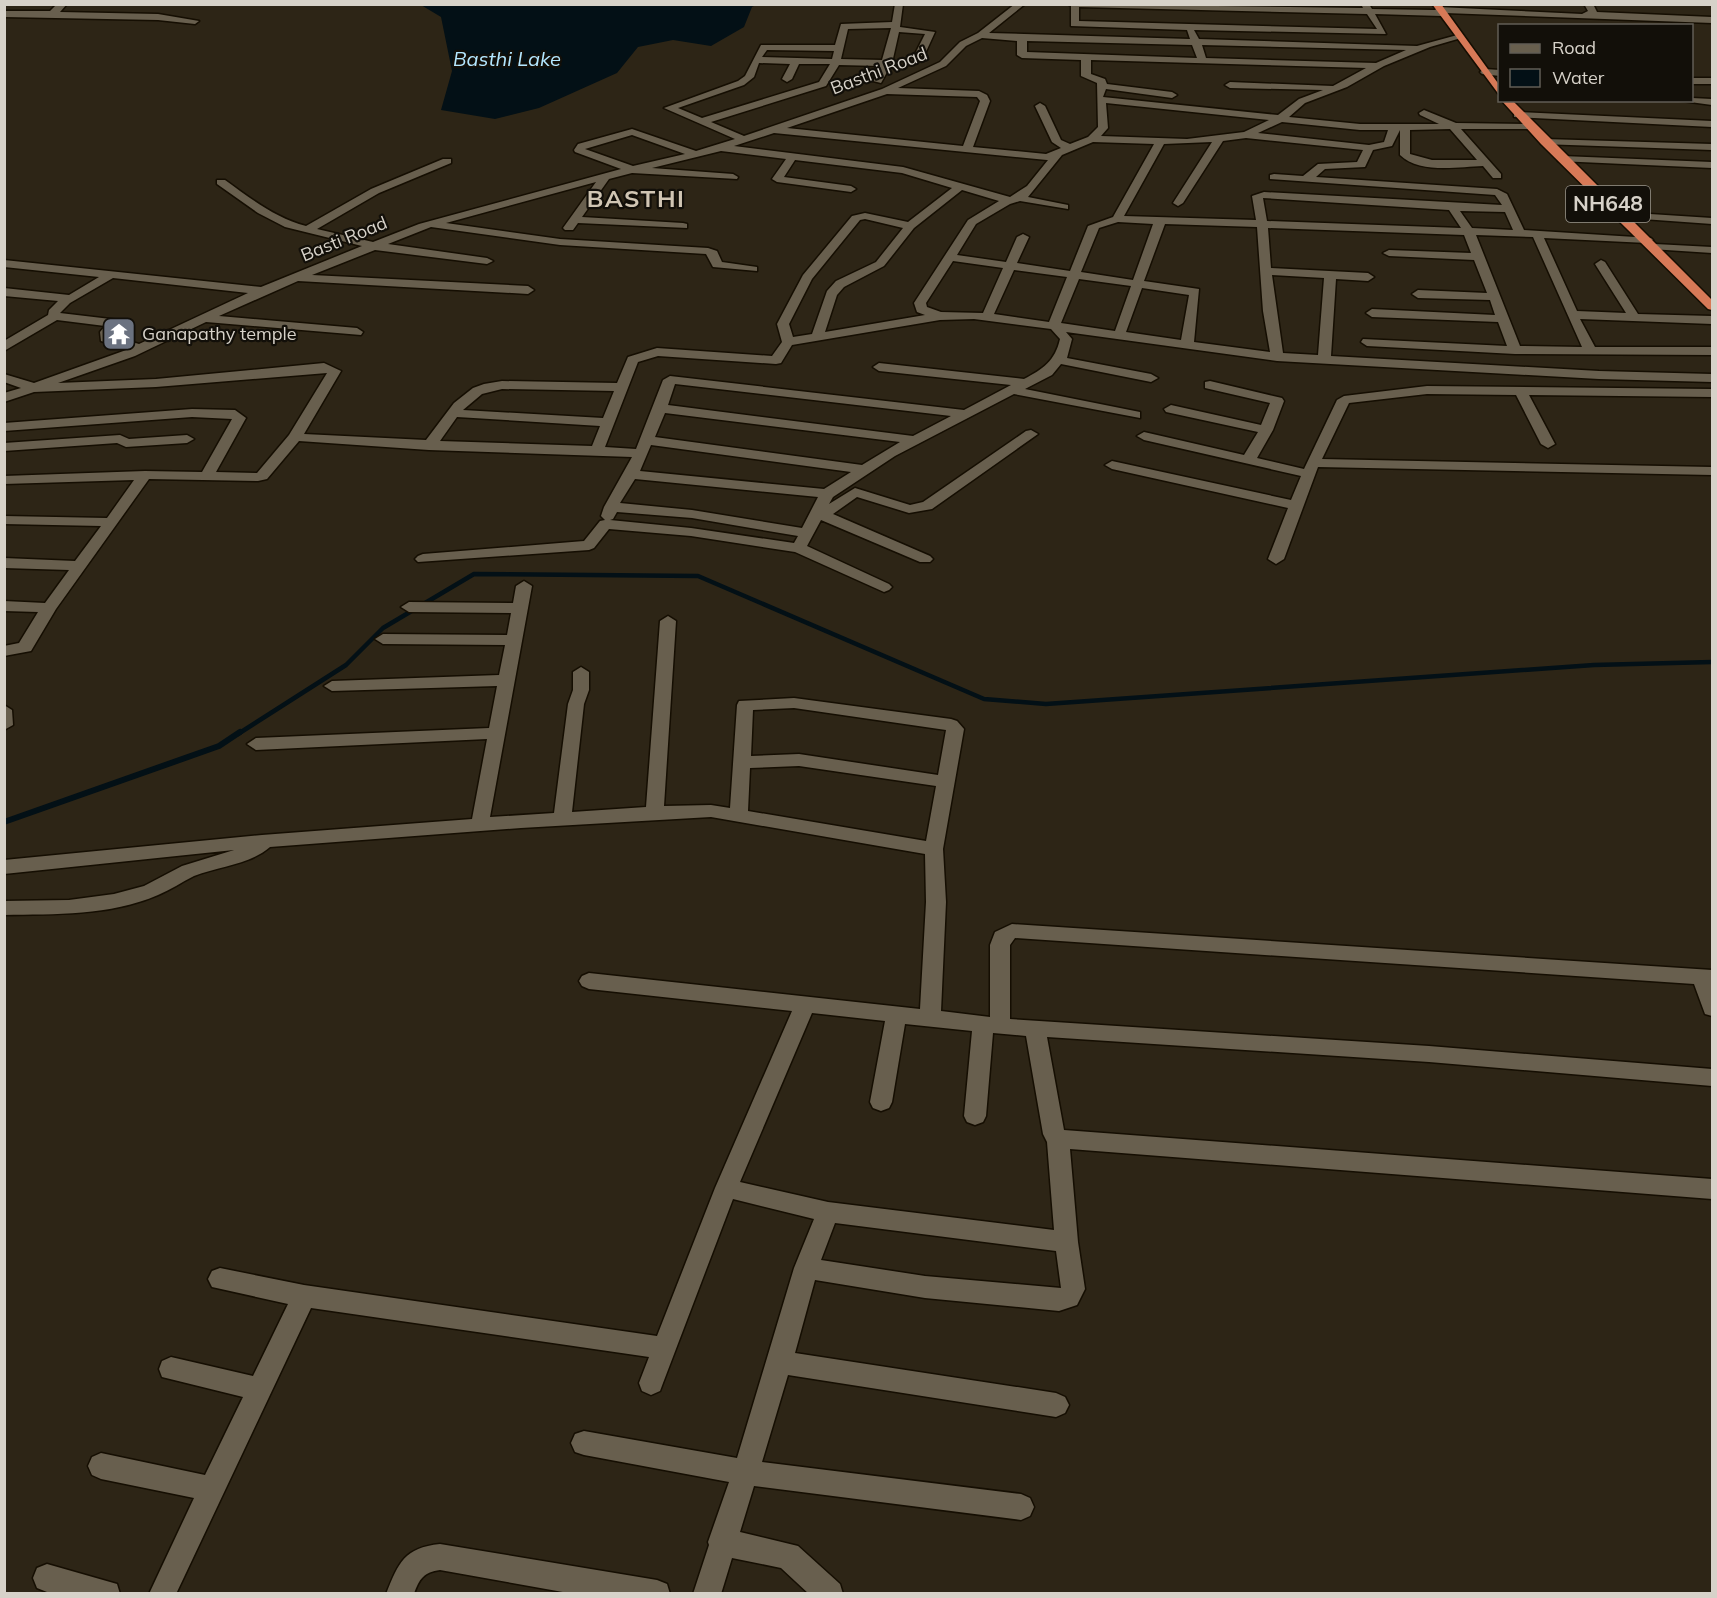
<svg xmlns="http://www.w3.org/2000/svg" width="1717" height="1598" font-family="Mulish,sans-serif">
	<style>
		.water { fill: #031016 }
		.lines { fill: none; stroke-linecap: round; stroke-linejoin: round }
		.stream-far1 { stroke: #031016; stroke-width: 4.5 }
		.stream { stroke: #031016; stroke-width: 6 }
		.minor-casing { stroke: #150e02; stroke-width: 3 }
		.highway-casing { stroke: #150e02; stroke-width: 3 }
		.minor { fill: #685f4e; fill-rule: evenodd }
		.highway { fill: #d77957; fill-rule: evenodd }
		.labels { text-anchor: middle; stroke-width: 4.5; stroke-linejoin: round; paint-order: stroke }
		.far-street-label { font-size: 18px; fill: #d7d2c9; stroke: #120f09 }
		.far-poi-label { font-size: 18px; fill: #d7d2c9; stroke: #120f09; text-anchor: start }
		.far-water-label { font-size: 20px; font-style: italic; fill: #b4e7ff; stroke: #120f09 }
		.shield { fill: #120f09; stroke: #9c988f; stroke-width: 1.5 }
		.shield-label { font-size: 21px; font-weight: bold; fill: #d7d2c9 }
		.far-district-label { font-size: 24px; font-weight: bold; letter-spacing: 1.5px; fill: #d0c5b3; stroke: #120f09 }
	</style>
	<rect width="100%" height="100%" fill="#2d2516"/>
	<!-- water -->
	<path class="water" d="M421,5H756L752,7L744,27L711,46L673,40L638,47L617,73L539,108L495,119L441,110L452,71L441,17Z"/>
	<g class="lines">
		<!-- stream-far1 -->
		<path class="stream-far1" d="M238,734L346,665L383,628L474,574L698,576L984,699L1046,704L1594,665L1712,662"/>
		<!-- stream -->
		<path class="stream" d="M4,822L219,746L240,732"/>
		<defs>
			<path id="minor" d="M57,4H67L60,12L158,14L199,21L195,24L158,20L4,17V11H50Z
				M895,4H903L900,27L935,32L925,54L920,57L915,54L925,34L899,32L892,63L881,83L873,81L880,66L839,65L826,86L711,122L744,136L882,89L940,62L960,42L978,33L1015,4H1025L989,33L1190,39L1187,30L1071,26V6L1067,4L1363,8L1361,4H1369L1372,9L1435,10L1439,7L1582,14L1588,11L1584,4H1593L1597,12L1712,17V23L1445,13L1441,16L1375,14L1386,34L1194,30L1199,39L1417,46L1461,34V38L1430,47L1384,66L1347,87L1305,103L1289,117L1360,124H1439L1420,115L1419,113L1424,110L1456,123L1533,124V128L1529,129H1461L1501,174V178H1493L1483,166C1458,167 1419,174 1400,155V130L1392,146L1373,150L1365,167L1325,169L1316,177L1497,189L1507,194L1524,230L1651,238L1653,240L1647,243L1544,238L1577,311L1626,313L1595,264L1601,260L1605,262L1638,314L1712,316V324L1580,319L1595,347H1712V355L1515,354L1367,346L1361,342L1363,339L1507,346L1498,322L1372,317L1366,313L1372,309L1495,315L1490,300L1418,298L1412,294L1418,290L1487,293L1474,260L1389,256L1383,253L1389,250L1471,253L1464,235L1268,228L1271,268L1368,273L1374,277L1368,281L1336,279L1331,356L1599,371L1712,374V382L1599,379L1277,361L1066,332L1072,339L1067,358L1151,374L1158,378L1151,382L1061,364L1052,375L1025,389L1140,412V418L1014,394L895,456L833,497L829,504L855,488L910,505L923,502L1026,431L1031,430L1038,434L932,509L909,513L857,497L833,514L930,556L933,559L930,562H920L821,520L807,546L889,584L892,587L889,590L884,592L795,552L691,536L609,529L594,548L589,550L418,562L415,559L418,556L423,554L584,541L600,521L605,520L601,516L604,507L632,457L429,450L299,441L267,479L258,481L149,479L56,609L31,651L4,656V646L19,643L38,612L4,611V601L45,603L69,570L4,568V558L75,561L101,526L4,524V516L107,518L134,480L4,484V476L145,471L202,472L232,419L192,417L4,431V423L192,409L235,410L246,418L216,472L257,473L289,435L327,373L156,387L34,392L4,402V393L21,388L4,382V374L34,383L129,349L101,341L100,332L105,326L57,320L4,351V341L48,315L49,310L58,301L4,296V288L69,295L99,277L4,267V260L261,287L362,246L285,227L258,213L217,184V180H225C250,198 275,218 306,226L371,189L443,159H451V163L379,193L317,229L373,242L419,224L621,169L575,152L574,150L578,144L632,129L696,151L735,139L664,108L738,81L745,76L761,45H835L841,24L892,22ZM1079,7L1367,14L1377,29L1079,21ZM891,28L882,60L841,59L848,29ZM982,38L1017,41V55L1022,58L1081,60V76L1097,83L1098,127L1088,137L1070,144L1061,140L1045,106L1040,103L1035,106L1052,142L1061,148L1046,154L973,147L990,101L987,95L979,91L898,88L946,66L966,46ZM1027,41L1192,45L1197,58L1027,52ZM1202,45L1406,50L1376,63L1206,58ZM767,50L834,51L832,59L762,57ZM1091,60L1366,68L1333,86L1230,82L1225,85L1230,88L1323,90L1299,99L1278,115L1103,97L1106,89L1172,98L1177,95L1172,92L1107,84L1105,79L1091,74ZM759,63L790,64L782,79L787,82L792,79L799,64H830L819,82L702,118L678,108L744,85L754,77ZM887,94L977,97L980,101L963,146L787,128ZM1106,103L1269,120L1244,132L1187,139L1101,136L1108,128ZM1282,122L1360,130H1388L1384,142L1369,145L1258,133ZM1450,129L1477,160H1432L1410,154V130ZM774,133L1047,160H1048L1027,186L1010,197L903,167L734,146ZM632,135L685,154L633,166L585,149ZM1246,138L1363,150L1357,162L1318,164L1303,176L1274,174L1270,175V179L1495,195L1502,205L1264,192L1252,196L1256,220L1124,216L1164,144L1212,142L1173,203L1178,206L1183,203L1223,141ZM1093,142L1154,144L1113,217L1088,226L1070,271L1017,263L1029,237L1023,234L1017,237L1006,262L957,255L976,224L1010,204L1020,201L1068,209V205L1028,197L1062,155ZM721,151L786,159L772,179L777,182L851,192L856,189L851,186L784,177L795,160L902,173L952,188L908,222L865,213L852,216L803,275L777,324L782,342L772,356L657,348L628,357L617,383L502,381L484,384L473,388L454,403L426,440L304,434L341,371L324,363L156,379L58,383L135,356L206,322L361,335L363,332L357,328L219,316L298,281L528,294L534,290L528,286L312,275L375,250L487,264L493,261L487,258L388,244L431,227L560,245L706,254L713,267L757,271V267L722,262L717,251L708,248L560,239L446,223L596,182L563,228L565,230H573L578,223L687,228V224L683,223L582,217L609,179L632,173L737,179L738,177L733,174L652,168ZM962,190L999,201L968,220L914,303L917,312L925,315L825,332L837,295L844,287L884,266L914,228ZM1263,198L1449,210L1461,228L1267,221ZM1460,211L1505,212L1513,230L1472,228ZM865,219L903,228L876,262L836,281L827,291L812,334L793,337L789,324L812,279L860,220ZM1118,222L1153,224L1133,280L1081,272L1099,228ZM1165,224L1257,227L1263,311L1270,352L1194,342L1199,289L1144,281ZM1476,235L1533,237L1582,347L1520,346ZM953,261L1003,268L983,313L941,312L927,307L926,303ZM1014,270L1067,277L1049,322L994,314ZM1272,275L1324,278L1318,355L1283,353ZM113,278L248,293L139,344L112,336L121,323L119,320L60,313L70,303ZM1079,279L1131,286L1115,331L1061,323ZM1142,288L1189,295L1181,340L1126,332ZM974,319L1051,329L1060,339C1055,361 1043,369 1024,379L879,363L873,367L879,371L1011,385L964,410L670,376L663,380L636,449L605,447L638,362L658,356L776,364L781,363L792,345L940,320ZM675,384L951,416L913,436L668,405ZM502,389L614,391L603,418L463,410L482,394ZM665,413L900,442L862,465L655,437ZM457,417L600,426L592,446L440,441ZM651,445L851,472L824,489L640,471ZM635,479L818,497L802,528L692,510L620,503ZM617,512L692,518L798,536L794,543L691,528L610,520L613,519Z
				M1485,69L1500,70V76L1482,74L1480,72Z
				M1692,78H1712V84H1692Z
				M1692,98L1712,99V105L1675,100H1692Z
				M1518,112L1712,121V127L1514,117V113Z
				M1545,139L1712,144V150L1541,144V140Z
				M1562,156L1712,162V168L1558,161V157Z
				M1619,212L1712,218V224L1615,217L1613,215Z
				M1655,244L1712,247V253L1651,249L1649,247Z
				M1210,381L1282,398L1284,401L1273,430L1257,458L1304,469L1337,400L1344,396L1427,386L1712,389V397L1529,395L1555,444L1548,448L1541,444L1516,395L1427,394L1349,403L1322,459L1712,467V475L1318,467L1284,559L1276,564L1268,559L1288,508L1112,469L1105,465L1112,461L1291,500L1301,476L1144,440L1137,436L1144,432L1244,455L1258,432L1166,412L1164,409L1171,405L1261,425L1270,403L1205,388V382Z
				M120,435L129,439L187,435L194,439L187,443L126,447L117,443L4,451V443Z
				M524,581L532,586L490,817L554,813L568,704L573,690V672L581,667L589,672V690L584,704L572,812L646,807L660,621L668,616L676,621L664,806L711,805L730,808L737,705L739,701L794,698L951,719L957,721L964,729L943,849L946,902L941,1011L990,1017V945L995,932L1012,924L1712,970V1016L1705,1014L1694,984L1015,938L1010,945V1019L1429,1046L1712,1069V1086L1429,1062L1047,1037L1064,1130L1712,1179V1199L1070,1149L1078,1242L1085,1289L1077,1305L1059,1311L925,1298L815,1280L795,1353L1056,1393L1065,1397L1069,1405L1065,1413L1056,1417L788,1375L762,1462L1021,1494L1030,1498L1034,1507L1030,1516L1021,1520L754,1486L740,1532L798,1546L840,1584L843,1594H809L781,1568L732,1558L721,1594H693L709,1545L708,1542L729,1482L584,1455L575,1452L571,1443L575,1434L584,1431L737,1458L794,1268L814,1219L733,1199L663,1383L660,1391L651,1395L642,1391L639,1383L649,1357L311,1308L176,1594H149L194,1498L101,1479L92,1475L88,1466L92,1457L101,1453L205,1475L243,1397L162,1377L159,1369L162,1361L171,1357L253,1376L288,1304L212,1287L208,1279L212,1271L220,1268L304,1285L657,1336L715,1188L792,1011L589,989L582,986L579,981L582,976L589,973L920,1009L926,902L925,854L711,817L521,828L270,847C249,865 220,866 194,876C182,882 170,890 158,895C110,916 55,914 4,915V901L69,900L114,894L144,886L182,866L234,850L4,874V860L262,835L472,819L487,739L256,750L247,744L256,738L489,728L497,686L332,691L324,686L332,681L499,675L505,645L383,644L375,639L383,634L507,635L511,613L409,612L401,607L409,602L513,603L516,586ZM794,708L946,730L938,775L799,754L751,756L753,710ZM799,766L936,786L926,841L748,811L750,768ZM812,1013L885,1021L870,1102L873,1108L881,1111L889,1108L892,1102L905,1024L972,1031L964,1116L967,1122L975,1125L983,1122L986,1116L993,1033L1026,1036L1043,1134L1047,1142L1054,1230L828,1202L740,1182ZM835,1223L1056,1251L1061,1288L925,1276L821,1260Z
				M4,705L12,710L13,725L4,730Z
				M440,1544L657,1580L667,1584L670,1594H574L440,1570C424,1572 419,1579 414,1594H386C399,1562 404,1548 440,1544Z
				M47,1564L117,1584L120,1594L47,1592L37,1588L33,1578L37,1568Z"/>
			<path id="highway" d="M1432,4H1441L1500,86V96Z
				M1501,100H1512L1712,300V310L1708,309L1541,144Z"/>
		</defs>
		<!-- minor casing -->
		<use href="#minor" class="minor-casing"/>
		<!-- highway casing -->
		<use href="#highway" class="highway-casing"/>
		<!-- minor -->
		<use href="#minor" class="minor"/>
		<!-- highway -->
		<use href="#highway" class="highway"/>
	</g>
	<!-- icons -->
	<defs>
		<symbol id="temple-square" viewBox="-11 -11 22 22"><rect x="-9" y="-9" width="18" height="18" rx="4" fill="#6b7280" stroke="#120f09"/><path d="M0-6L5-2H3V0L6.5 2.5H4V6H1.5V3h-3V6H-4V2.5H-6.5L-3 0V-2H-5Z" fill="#fff"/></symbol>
	</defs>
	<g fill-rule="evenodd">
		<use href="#temple-square" x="100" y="315" width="38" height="38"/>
	</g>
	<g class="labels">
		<!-- far-street labels -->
		<g class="far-street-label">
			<text transform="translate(879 71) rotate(-21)" y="6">Basthi Road</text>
			<text transform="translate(344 239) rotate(-22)" y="6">Basti Road</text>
		</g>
		<!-- far-poi labels -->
		<g class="far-poi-label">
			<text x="142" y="340">Ganapathy temple</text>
		</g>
		<!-- far-water labels -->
		<g class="far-water-label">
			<text x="507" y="66">Basthi Lake</text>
		</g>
		<!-- shield labels -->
		<rect class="shield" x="1566" y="186" width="84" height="36" rx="4.5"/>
		<g class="shield-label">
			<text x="1608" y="211">NH648</text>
		</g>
		<!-- far-district labels -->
		<g class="far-district-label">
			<text x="636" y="207">BASTHI</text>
		</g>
	</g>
	<!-- border -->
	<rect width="1717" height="1598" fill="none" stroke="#d7d2c9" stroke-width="12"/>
	<!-- legend -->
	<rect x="1498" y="24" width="195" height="78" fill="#120f09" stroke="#615d56" stroke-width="1.5"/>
	<rect x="1510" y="44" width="30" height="9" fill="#685f4e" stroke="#615d56" stroke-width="1.5"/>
	<text x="1552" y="54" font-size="18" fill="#d7d2c9">Road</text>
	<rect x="1510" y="69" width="30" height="18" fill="#031016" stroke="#615d56" stroke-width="1.5"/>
	<text x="1552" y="84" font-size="18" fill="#d7d2c9">Water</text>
</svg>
